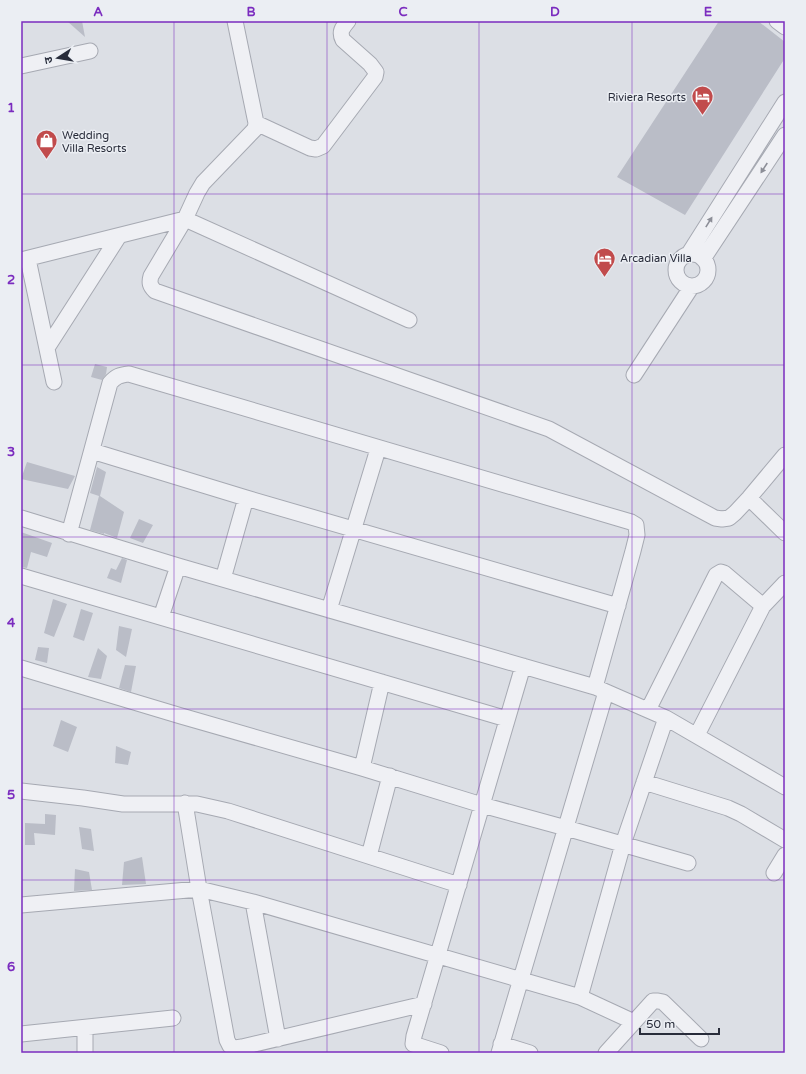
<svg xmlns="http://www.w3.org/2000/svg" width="806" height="1074" font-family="'Varela Round','Noto Sans Devanagari',sans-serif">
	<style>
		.building { fill: #babdc7 }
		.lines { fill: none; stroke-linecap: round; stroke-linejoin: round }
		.minor-casing { stroke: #a6a9b2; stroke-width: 17 }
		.minor { stroke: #eff0f4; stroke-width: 15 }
		.oneway { fill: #8c8e97 }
		.grid { fill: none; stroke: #7b2cbf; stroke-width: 1; stroke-opacity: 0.55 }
		.labels { text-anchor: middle; stroke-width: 3; stroke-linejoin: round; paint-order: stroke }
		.poi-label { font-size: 11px; fill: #282c3a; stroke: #ebeef3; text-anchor: start }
		.neatline { fill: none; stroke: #7b2cbf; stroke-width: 1.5 }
		.grid-label { font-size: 13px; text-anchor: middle; font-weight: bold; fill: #7b2cbf }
	</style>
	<rect width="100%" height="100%" fill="#dcdfe5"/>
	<!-- building -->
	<path class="building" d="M67,21H82L85,37Z
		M719,21H758L785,42V58L685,215L617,177Z
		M95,364L107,367L106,374L102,380L91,377Z
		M27,462L75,476L68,489L21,479Z
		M97,467L106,472L100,496L124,512L117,538L104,533V534L90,530L99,496L90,493Z
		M139,519L153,525L143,543L130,538Z
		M21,532L52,543L47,557L31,552L27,568L21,567Z
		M122,558L127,560L121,583L107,578L111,568L116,570Z
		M53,599L67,604L54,637L44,633Z
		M81,609L93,613L84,641L73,637Z
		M119,626L132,629L126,657L116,650Z
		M38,647L49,648L47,663L35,660Z
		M98,648L107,656L101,679L88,677Z
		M125,665L136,666L131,692L119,688Z
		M61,720L77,727L68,752L53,746Z
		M116,746L131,752L128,765L115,763Z
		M45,814L56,815L55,835L34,833L35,845H25V823L45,824Z
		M79,827L91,829L94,851L82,849Z
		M142,857L146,884L122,885L124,862Z
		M75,869L89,872L92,890L74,891Z"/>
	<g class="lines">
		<defs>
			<path id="minor" d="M235,21L256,123L255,129L203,183L197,193L185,219L151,276C149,283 150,286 155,291L549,429L715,518L722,519L729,518L735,513L749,498L785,455
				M777,21L785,27
				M21,66L90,51
				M256,123L310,148L316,149L323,146L375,77L376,72L370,64L343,40C339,32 342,28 348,21
				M676 270a16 16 0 1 1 32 0a16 16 0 1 1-32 0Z
				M688,255L785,102
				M28,259L54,382
				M703,259L785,135
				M21,260L185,219L409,320
				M47,348L119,236
				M634,375L692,286
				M92,451L246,498L618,606
				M749,498L785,533
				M21,518L178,566L595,687L666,718L623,844L580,997L253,902L199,889L21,905
				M69,534L110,383C116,376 120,375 129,374L631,522L636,525L637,535L633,551L595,687
				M21,576L507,719
				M223,579L246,498
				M763,606L785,583
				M329,610L378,449
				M161,617L178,566
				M21,668L181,716L362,768L482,805L566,828L688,863
				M648,710L716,575L721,572L724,573L763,606L697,735
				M666,718L785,787
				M362,768L382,682
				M644,782L728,808L741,814L785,840
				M21,791L83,798L123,804H197L228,811L459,885
				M185,803L199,889L227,1040L230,1046L235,1048L242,1047L424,1004
				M369,856L390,776
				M774,873L785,855
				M253,902L278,1039
				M580,997L634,1022
				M21,1034L173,1018
				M501,1044L530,1053
				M85,1053V1028
				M441,1053L413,1044L414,1036L523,666
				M499,1053L606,692
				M606,1053L653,1001H658L663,1002L701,1039"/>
		</defs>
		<!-- minor casing -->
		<use href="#minor" class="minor-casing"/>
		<!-- minor -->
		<use href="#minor" class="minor"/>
	</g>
	<!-- one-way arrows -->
	<defs><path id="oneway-solid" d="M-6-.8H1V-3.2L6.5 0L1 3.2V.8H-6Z"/></defs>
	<g class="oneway">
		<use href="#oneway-solid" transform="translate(764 168) rotate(123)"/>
		<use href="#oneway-solid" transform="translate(709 222) rotate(-58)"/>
	</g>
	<!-- grid -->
	<path class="grid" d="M174,21V1053M327,21V1053M479,21V1053M632,21V1053M21,194H785M21,365H785M21,537H785M21,709H785M21,880H785"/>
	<!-- icons -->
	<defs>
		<symbol id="hotel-pin" viewBox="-11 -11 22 30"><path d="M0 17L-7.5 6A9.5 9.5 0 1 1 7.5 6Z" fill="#c14b4c" stroke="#ebeef3"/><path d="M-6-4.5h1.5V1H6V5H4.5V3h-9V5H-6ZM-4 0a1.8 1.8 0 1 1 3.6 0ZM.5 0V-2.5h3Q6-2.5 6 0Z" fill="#fff"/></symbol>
		<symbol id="shop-pin" viewBox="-11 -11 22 30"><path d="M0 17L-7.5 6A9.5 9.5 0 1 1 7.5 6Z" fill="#c14b4c" stroke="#ebeef3"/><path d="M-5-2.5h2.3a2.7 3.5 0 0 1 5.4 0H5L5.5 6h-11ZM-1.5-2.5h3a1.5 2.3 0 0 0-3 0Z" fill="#fff"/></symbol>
	</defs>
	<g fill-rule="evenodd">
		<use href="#hotel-pin" x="690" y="84" width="25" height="34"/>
		<use href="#shop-pin" x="34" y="128" width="25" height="34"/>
		<use href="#hotel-pin" x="592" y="246" width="25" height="34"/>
	</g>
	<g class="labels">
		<!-- poi labels -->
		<g class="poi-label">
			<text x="686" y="101" text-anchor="end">Riviera Resorts</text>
			<text x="62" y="139">Wedding<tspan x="62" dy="13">Villa Resorts</tspan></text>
			<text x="620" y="262">Arcadian Villa</text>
		</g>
	</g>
	<!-- border -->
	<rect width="806" height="1074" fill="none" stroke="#ebeef3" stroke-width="44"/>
	<!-- north arrow -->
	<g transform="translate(58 58) rotate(258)" stroke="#ebeef3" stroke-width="3" paint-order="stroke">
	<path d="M0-3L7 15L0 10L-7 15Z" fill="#282c3a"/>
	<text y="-6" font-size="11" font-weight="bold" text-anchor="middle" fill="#282c3a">उ</text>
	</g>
	<!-- scale -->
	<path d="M640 1028v6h79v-6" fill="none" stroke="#282c3a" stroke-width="2"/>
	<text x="646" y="1028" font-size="12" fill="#282c3a" stroke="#ebeef3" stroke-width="3" paint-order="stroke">50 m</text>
	<rect x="22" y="22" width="762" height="1030" class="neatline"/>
	<g class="grid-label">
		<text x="98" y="16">A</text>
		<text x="251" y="16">B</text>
		<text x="403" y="16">C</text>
		<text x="555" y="16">D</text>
		<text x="708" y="16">E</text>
		<text x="11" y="112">1</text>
		<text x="11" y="284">2</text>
		<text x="11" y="456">3</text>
		<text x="11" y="627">4</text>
		<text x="11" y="799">5</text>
		<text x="11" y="971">6</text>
	</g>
</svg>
